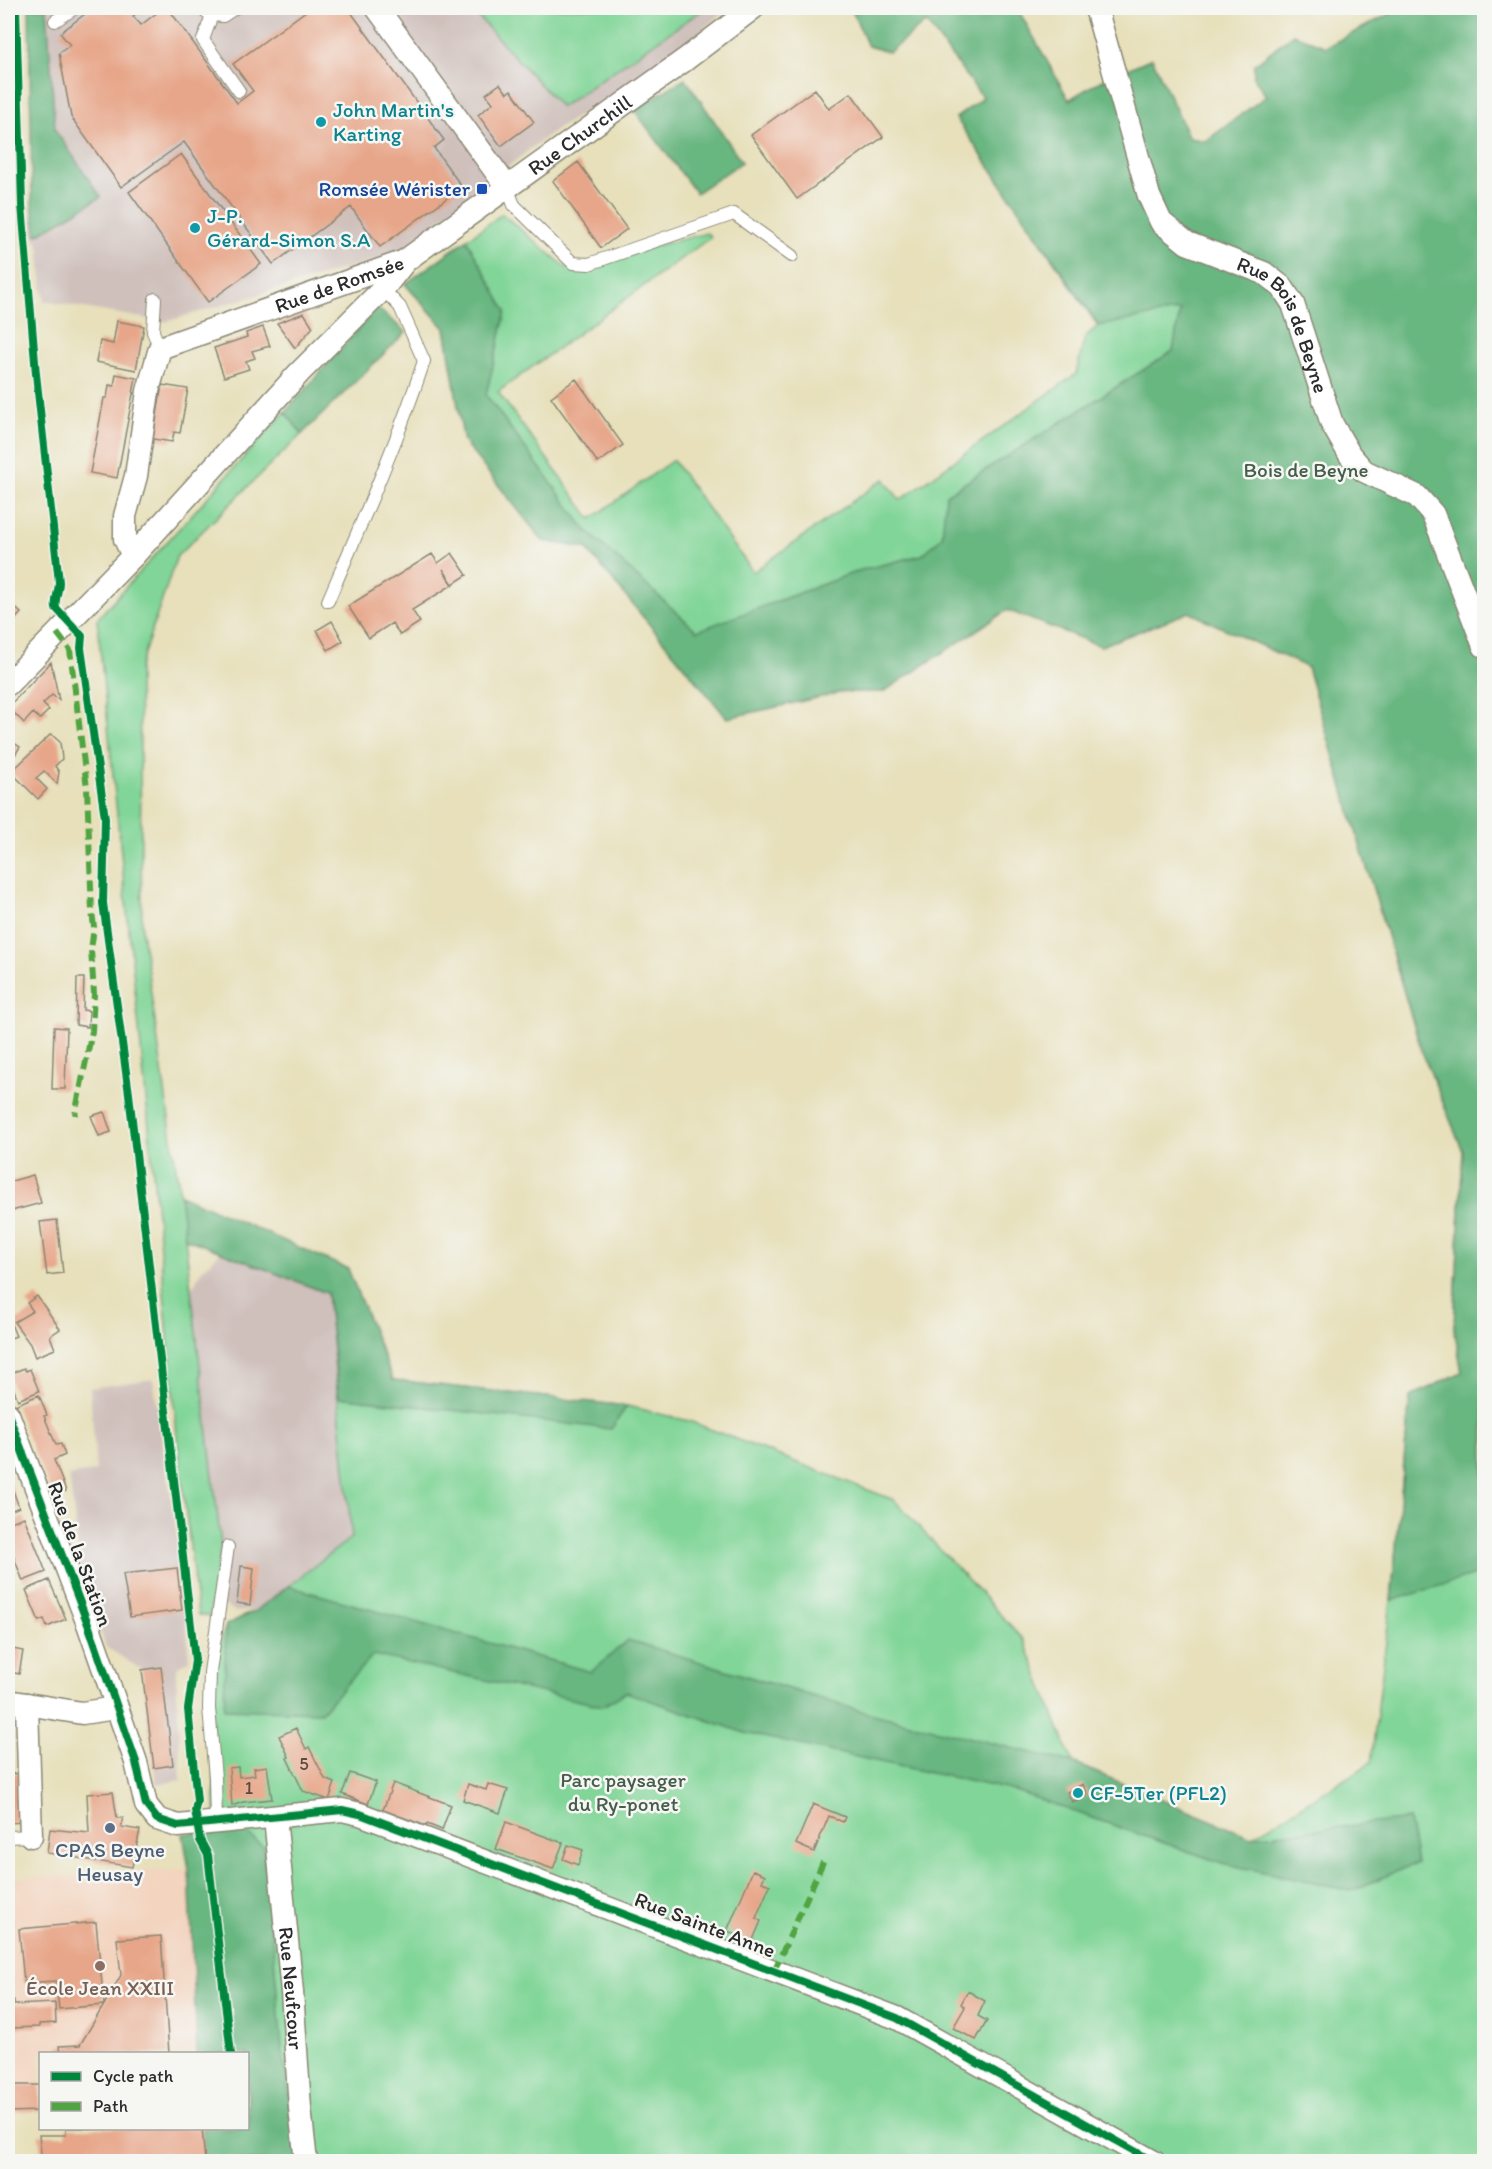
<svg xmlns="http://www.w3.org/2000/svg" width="1492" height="2169" font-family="Itim,sans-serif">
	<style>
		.built { fill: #f3d4bf }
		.industrial { fill: #cfc0bb }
		.green { fill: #81d598; stroke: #568062; stroke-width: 1.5 }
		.forest { fill: #68b680; stroke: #4a7056; stroke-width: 1.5 }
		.building { fill: #e7a689 }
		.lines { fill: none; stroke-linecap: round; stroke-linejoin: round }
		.lane-casing { stroke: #898673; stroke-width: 14 }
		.street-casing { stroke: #898673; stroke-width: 25 }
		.lane { stroke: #fff; stroke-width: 12 }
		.street { stroke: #fff; stroke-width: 22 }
		.quiet { stroke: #51a443; stroke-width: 6; stroke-dasharray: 12 6; stroke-linecap: butt }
		.cycleway-casing { stroke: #f6f6f2; stroke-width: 11 }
		.cycleway { stroke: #00873e; stroke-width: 8 }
		.culture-dot { fill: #0f9aa8; stroke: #f6f6f2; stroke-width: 2 }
		.transit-dot { fill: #1a4fb4; stroke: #f6f6f2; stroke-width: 2 }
		.service-dot { fill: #5c6f8a; stroke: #f6f6f2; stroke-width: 2 }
		.education-dot { fill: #8d6e63; stroke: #f6f6f2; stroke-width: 2 }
		.labels { text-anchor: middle; stroke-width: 5; stroke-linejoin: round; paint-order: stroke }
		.number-label { font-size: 18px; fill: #5a4a42 }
		.culture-label { font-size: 21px; fill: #0d838f; stroke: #f6f6f2; text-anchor: start }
		.street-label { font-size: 21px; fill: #2b2b2b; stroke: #f6f6f2 }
		.transit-label { font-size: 21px; fill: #164399; stroke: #f6f6f2; text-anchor: end }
		.park-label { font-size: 21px; fill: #455e4c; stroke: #f6f6f2 }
		.service-label { font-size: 21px; fill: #4e5e75; stroke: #f6f6f2 }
		.education-label { font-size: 21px; fill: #785e54; stroke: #f6f6f2 }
	</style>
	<rect width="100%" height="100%" fill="#f6f6f2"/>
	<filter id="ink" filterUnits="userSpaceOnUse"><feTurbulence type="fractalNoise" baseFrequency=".0167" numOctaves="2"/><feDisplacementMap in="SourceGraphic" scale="12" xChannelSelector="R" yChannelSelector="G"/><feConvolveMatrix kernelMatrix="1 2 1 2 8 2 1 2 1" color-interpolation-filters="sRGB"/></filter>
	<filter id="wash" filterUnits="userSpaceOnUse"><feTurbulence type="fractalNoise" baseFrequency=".008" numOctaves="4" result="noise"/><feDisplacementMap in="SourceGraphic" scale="24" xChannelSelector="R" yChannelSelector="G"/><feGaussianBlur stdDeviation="1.35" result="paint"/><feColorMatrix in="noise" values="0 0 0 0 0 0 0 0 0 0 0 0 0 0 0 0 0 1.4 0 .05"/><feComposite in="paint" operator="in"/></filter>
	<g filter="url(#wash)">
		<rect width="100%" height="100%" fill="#e7e0bb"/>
		<!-- built -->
		<path class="built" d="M189,1869L197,2053L40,2054V2111L8,2112V1878Z"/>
		<!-- industrial -->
		<path class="industrial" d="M29,8H728L665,62L551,133L396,254L165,322L44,301L39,245L33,236Z
			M220,1253L327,1293L352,1537L257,1610L236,1612L214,1599L221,1545L191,1291L201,1271Z
			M153,1379L184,1586L189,1660L178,1667L176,1675L181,1780L156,1784L142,1670L106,1647L82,1578L69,1476L96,1471L90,1388Z"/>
		<!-- green -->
		<path class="green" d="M470,8H705L561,107Z
			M851,8H882L885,13L893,8H1017L1069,100L1095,84L1152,58L1189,138L1206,141L1266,96L1254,77V65L1293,34L1326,47L1401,8H1484V2161H240L248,2128V2054L216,1823L210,1672L226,1625L257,1610L352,1537L327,1293L185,1238L221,1545L210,1616L198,1615L177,1436L148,1117L97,619L285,412L302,434L177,556L139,668L142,931L180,1195L348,1269L393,1380L627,1406L689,1421L894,1500L1024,1640L1073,1763L1251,1837L1371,1763L1391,1601L1410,1397L1462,1372L1454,1328L1463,1151L1421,1049L1307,667L1189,612L1101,646L1007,610L883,692H843L727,718L586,548L543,541L464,442L445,328L405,284L502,214L567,268L707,233L711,237L498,392L591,519L673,460L753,572L884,479L900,500L1076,374L1085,337L1098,326L956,118L983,98L926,22L889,52L868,46Z"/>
		<!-- forest -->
		<path class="forest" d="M29,8H47L55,130L101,197L37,235L32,205Z
			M851,8H882L885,13L893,8H1017L1069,100L1095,84L1152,58L1189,138L1206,141L1266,96L1254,77V65L1293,34L1326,47L1401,8H1484V1572L1391,1601L1410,1397L1462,1372L1454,1328L1463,1151L1421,1049L1307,667L1189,612L1101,646L1007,610L883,692H843L727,718L586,548L543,541L464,442L445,328L405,284L467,240L506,311L486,395L586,530L697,631L861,570L922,555L942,537L946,495L1173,351L1180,310L1099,326L956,118L983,98L926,22L889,52L868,46Z
			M685,78L742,162L696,193L634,110Z
			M377,308L406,332L302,434L285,412Z
			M180,1195L348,1269L393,1380L627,1406L611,1429L339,1397L327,1293L185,1238Z
			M288,1586L591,1672L628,1640L861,1711L1073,1763L1251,1837L1409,1819L1417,1863L1351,1891L1222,1863L1015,1791L745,1733L626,1692L603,1706L373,1655L321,1712L224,1709L226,1625L257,1610Z
			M238,1827L264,1847L282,2047L298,2161H205L202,2129L248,2128V2054L197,2053L189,1869L183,1834Z"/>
		<g id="blocks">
			<!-- building -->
			<path class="building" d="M93,8H144L133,16L141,25L163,8H168L237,103L253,91L233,64L310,8H348L444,140L434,148L462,187L380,247L351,207L273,264L184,142L121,187L71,117L59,53L70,45L60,33Z
				M500,84L507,93L511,90L534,122L501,146L478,115L493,103L486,94Z
				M815,89L829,109L851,93L883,137L797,199L751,135Z
				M181,154L261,264L208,302L129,192Z
				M578,162L627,229L601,248L553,181Z
				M304,313L313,327L295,348L277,323Z
				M117,321L144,326L136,370L96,362L100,341L113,344Z
				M263,327L270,346L252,351L255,358L246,361L249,369L224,377L214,348L247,337L246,333Z
				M116,374L136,378L117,478L90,473L104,398H107L109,385L114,386Z
				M576,379L623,445L598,463L551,397Z
				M162,385L188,389L180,433L174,432L172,442L153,439Z
				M452,553L467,575L453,584L443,569L452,585L412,610L420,622L400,635L392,623L369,638L348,606L432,554L438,563Z
				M8,601L21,613L8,627Z
				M332,621L343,641L328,650L317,630Z
				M51,662L59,700L52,695L43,704L49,710L40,719L33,713L24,723L8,707Z
				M51,734L60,742L62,759L55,766L59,772L57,784L44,771L36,778L47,789L38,799L11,772Z
				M8,739L20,747L8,766Z
				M77,978H84L83,1010L89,1011L88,1027L76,1025Z
				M54,1027L67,1028L65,1089H52Z
				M104,1112L111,1132L99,1136L91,1116Z
				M33,1175L41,1203L8,1212V1182Z
				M57,1220L63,1273L47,1275L40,1222Z
				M37,1296L60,1329L50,1336L55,1349L35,1357L30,1344L14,1322L33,1311L27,1303Z
				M8,1317L16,1336L8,1339Z
				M24,1368L26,1371L30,1369L39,1391L18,1400L8,1375Z
				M39,1395L47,1415L44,1416L56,1445L61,1444L65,1455L54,1460L66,1491L52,1496L15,1405Z
				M8,1477L19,1507L8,1512Z
				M24,1517L46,1572L23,1581L8,1542V1523Z
				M241,1566L254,1568L250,1605L237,1603Z
				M177,1568L182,1610L130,1617L123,1574Z
				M49,1580L66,1619L47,1627L44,1619L39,1621L26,1590Z
				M8,1648L23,1651L19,1674L11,1672L9,1685Z
				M161,1667L173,1765L154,1768L142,1670Z
				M296,1728L306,1749L309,1747L325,1779L335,1783L329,1800L303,1791L287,1758L289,1757L279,1736Z
				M267,1766L272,1799L243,1802L232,1806L229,1768L238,1767L239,1777L255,1775L254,1768Z
				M22,1773L24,1822L8,1823V1774Z
				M350,1773L376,1782L368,1804L342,1794Z
				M393,1783L451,1805L442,1830L427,1824L426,1826L383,1810Z
				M468,1784L486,1790L488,1784L508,1790L500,1813L463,1800Z
				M1083,1784L1088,1795L1072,1802L1067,1792Z
				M113,1792L117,1818H123L121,1827L140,1830L132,1867L47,1853L50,1829L89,1833L87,1794Z
				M813,1804L845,1817L843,1822L829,1816L814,1852L796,1844Z
				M506,1822L563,1843L553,1869L496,1849Z
				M568,1845L583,1850L578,1865L563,1859Z
				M753,1870L765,1875L762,1882L770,1885L756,1918L761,1921L752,1942L727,1931Z
				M96,1922L104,2005L121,1975L117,1939L161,1936L169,2054H60L59,2046L80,2045L104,2005L59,2009L56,1981L24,1983L19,1929Z
				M968,1991L985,2001L978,2016L987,2021L976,2040L953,2028L965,2007L961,2004Z
				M8,2000H14V2005L55,2003L56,2023L39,2024V2027L8,2028Z
				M8,2085H40V2111L8,2112Z
				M66,2128H202L205,2162H42L39,2135H66Z"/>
		</g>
	</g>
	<g filter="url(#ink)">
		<use href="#blocks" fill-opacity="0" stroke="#898673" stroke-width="1.5"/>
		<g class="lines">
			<defs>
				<path id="lane" d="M200,8L212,15L223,16L235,8
					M212,15L203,40L239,91
					M55,21L75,8
					M507,187L514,205L573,263L589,264L734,214L792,256
					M155,299L153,332L160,348
					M328,601C362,522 397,443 424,361L400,307L383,289
					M216,1823L215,1778L209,1708L210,1672L228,1547
					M8,1837L31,1836"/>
				<g id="street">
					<path d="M377,8L507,187"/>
					<path id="s1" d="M1096,8L1149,196L1161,222L1187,243L1264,273L1282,287L1293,304L1332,424L1350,455L1364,471L1417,496L1433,514L1484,646"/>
					<path id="s2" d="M133,556L125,539V516L136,476L148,391L160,348L405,261"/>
					<path id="s3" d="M8,684L133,556L299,373L383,289L406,260L686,59L753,8"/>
					<path d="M8,1414L88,1624L136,1762L146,1805L157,1819L178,1826L342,1810L360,1814L897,2018L1154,2162"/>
					<path d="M8,1701L82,1713L116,1708"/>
					<path d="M27,1704L31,1836"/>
					<path id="s4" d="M275,1817L292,1992L300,2108L306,2162"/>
				</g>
			</defs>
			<!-- lane casing -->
			<use href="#lane" class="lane-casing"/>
			<!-- street casing -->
			<use href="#street" class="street-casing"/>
			<!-- lane -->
			<use href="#lane" class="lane"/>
			<!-- street -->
			<use href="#street" class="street"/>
			<!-- quiet -->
			<path class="quiet" d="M57,633L70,650L87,788L92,912L94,927L91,950L94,994L92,1031L75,1115
				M774,1971L823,1862"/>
			<defs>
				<path id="cycleway" d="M16,8L22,205L36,374L59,582C59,591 54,601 56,608L82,636L81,648L105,818L103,903L129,1094L195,1660L188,1709L197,1801L195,1810L200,1840L208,1855L231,2054
					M8,1414L88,1624L136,1762L146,1805L157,1819L178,1826L342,1810L360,1814L897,2018L1154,2162"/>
			</defs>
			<!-- cycleway casing -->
			<use href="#cycleway" class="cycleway-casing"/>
			<!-- cycleway -->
			<use href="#cycleway" class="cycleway"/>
		</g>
	</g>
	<!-- markers -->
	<g class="culture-dot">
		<circle cx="321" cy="122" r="6"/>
		<circle cx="195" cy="228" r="6"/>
		<circle cx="1078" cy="1793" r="6"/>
	</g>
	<rect class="transit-dot" x="476" y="183" width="12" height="12" rx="3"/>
	<circle class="service-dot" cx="110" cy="1828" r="6"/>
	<circle class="education-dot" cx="100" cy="1966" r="6"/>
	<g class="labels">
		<!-- number labels -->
		<g class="number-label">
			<text x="304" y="1770">5</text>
			<text x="249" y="1794">1</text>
		</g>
		<!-- culture labels -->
		<g class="culture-label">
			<text x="333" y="117">John Martin's<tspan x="333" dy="24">Karting</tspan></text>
			<text x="207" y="223">J-P.<tspan x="207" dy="24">Gérard-Simon S.A</tspan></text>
			<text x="1090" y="1800">CF-5Ter (PFL2)</text>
		</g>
		<!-- street labels -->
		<g class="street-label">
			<text dy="7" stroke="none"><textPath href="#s3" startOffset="796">Rue Churchill</textPath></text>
			<text dy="7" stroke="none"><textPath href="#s2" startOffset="404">Rue de Romsée</textPath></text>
			<text dy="7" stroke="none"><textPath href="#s1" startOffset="394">Rue Bois de Beyne</textPath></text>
			<text transform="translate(80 1554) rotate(70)" y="7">Rue de la Station</text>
			<text transform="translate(705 1925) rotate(21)" y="7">Rue Sainte Anne</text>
			<text dy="7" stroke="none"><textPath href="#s4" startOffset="172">Rue Neufcour</textPath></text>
		</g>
		<!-- transit labels -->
		<g class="transit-label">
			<text x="470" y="196">Romsée Wérister</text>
		</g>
		<!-- park labels -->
		<g class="park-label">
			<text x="1306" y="477">Bois de Beyne</text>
			<text x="623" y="1787">Parc paysager<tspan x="623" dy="24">du Ry-ponet</tspan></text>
		</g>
		<!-- service labels -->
		<g class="service-label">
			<text x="110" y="1857">CPAS Beyne<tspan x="110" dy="24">Heusay</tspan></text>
		</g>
		<!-- education labels -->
		<g class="education-label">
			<text x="100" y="1995">École Jean XXIII</text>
		</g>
	</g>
	<!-- margin -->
	<rect width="1492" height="2169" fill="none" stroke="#f6f6f2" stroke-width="30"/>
	<!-- legend -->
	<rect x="39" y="2052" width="210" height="78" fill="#f6f6f2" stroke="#a5a5a2" stroke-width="1.5"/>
	<rect x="51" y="2072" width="30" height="9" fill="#00873e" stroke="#a5a5a2" stroke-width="1.5"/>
	<text x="93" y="2082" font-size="18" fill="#2b2b2b">Cycle path</text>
	<rect x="51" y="2102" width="30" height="9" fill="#51a443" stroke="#a5a5a2" stroke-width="1.5"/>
	<text x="93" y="2112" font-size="18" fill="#2b2b2b">Path</text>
</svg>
